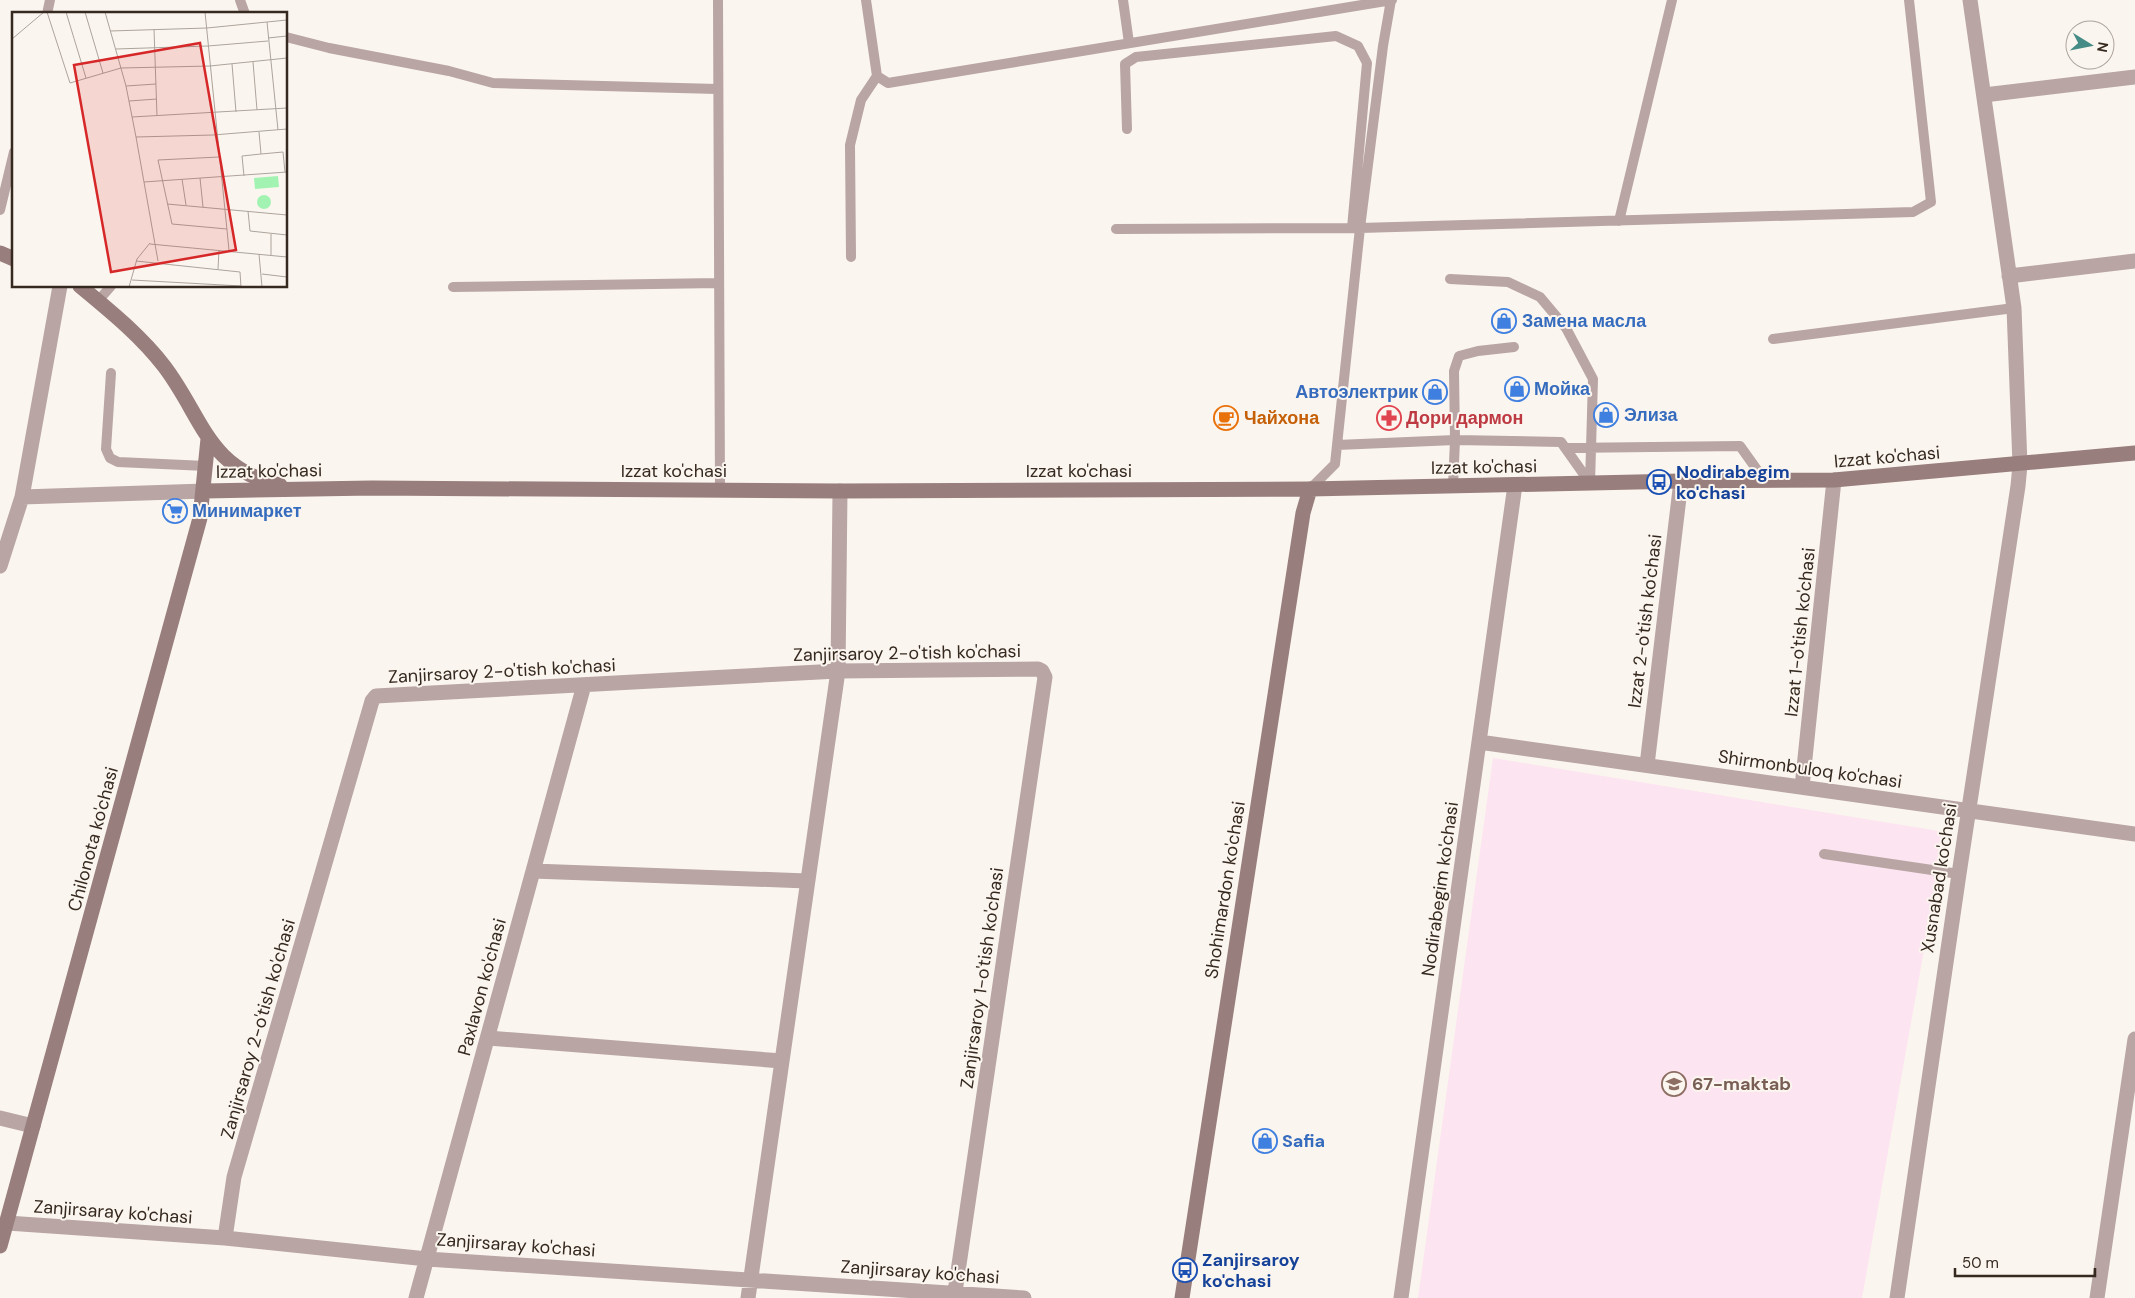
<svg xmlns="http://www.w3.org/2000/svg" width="2135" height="1298" font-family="'DM Sans',sans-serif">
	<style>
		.education { fill: #fce4f0 }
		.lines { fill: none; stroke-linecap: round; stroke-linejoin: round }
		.lane { stroke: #b8a5a4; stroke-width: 10 }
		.street { stroke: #b8a5a4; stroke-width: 15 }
		.secondary { stroke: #987e7d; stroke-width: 15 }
		.labels { text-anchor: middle; stroke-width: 4; stroke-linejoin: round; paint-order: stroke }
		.shop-label { font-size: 18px; font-weight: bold; fill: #366cbe; stroke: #fbf5ef; text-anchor: start }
		.food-label { font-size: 18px; font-weight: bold; fill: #c56008; stroke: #fbf5ef; text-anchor: start }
		.health-label { font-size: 18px; font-weight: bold; fill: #be3a42; stroke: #fbf5ef; text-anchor: start }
		.street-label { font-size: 18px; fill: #362a20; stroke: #fbf5ef }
		.transit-label { font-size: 18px; font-weight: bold; fill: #164399; stroke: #fbf5ef; text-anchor: start }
		.education-label { font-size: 18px; font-weight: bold; fill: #785e54; stroke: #fbf5ef; text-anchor: start }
		.inset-road { fill: none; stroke: #aca49c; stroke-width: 1 }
		.view { fill: #d62828; fill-opacity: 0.15; stroke: #d62828; stroke-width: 2.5 }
		.inset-edge { fill: none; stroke: #362a20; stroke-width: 2.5 }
	</style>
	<rect width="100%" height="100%" fill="#fbf5ef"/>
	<!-- education -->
	<path class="education" d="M1493,758L1945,832L1862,1298H1418Z"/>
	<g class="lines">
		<!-- lane -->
		<path class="lane" d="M240,0L245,14
			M718,0L720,490
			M866,0L877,76L888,83L1392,0
			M1123,0L1129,43
			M47,14L50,0
			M286,37L329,48L449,71L493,83L717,89
			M1127,129L1125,64L1136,57L1336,36L1358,46L1367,63L1352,228
			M0,210L14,152
			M1619,221L1672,0
			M1116,229L1360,228L1913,212L1931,202L1909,0
			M851,257L850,145L861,100L877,76
			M1450,279L1508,282L1540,297L1566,328L1593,379L1590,483
			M453,287L718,283
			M98,301L111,286
			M1773,339L2014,308
			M111,373L106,449L110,458L118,462L206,466
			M1337,445L1455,440L1561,442L1590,483
			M1565,448L1740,446L1765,481
			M1453,486L1455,440L1454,371L1459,356L1478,351L1514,347
			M1310,489L1335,464L1360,228L1383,46L1391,0
			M1824,854L1959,874"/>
		<!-- street -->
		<path class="street" d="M1984,95L2135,77
			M2009,276L2135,261
			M22,497L205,491
			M0,566L22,497L60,286
			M1479,742L2135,834
			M1647,765L1681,481
			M1802,787L1834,480
			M533,871L807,881
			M488,1038L782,1061
			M0,1118L33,1126
			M7,1223L225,1238L427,1259L1024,1298
			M225,1238L234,1177L372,701L376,696L838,671L1038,669L1042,671L1045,677L955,1292
			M416,1298L584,685
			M748,1298L838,671L840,491
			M1401,1298L1515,485
			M1897,1298L1959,874L2018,486L2020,465L2014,308L1970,0
			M2097,1298L2135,1039"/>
		<!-- secondary -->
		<path class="secondary" d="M0,253L14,259
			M80,286C110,311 140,335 164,366C203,417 207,469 280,485
			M205,491L372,488L840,491L1310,489L1681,481L1834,480L2135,453
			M0,1246L200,518L208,439
			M1182,1298L1303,513L1310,489"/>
	</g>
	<!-- icons -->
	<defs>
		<symbol id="shop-ring" viewBox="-11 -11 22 22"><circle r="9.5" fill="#fbf5ef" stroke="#3f7fe0" stroke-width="1.5"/><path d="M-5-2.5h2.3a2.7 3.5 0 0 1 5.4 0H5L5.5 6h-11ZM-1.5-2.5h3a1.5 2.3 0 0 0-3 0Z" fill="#3f7fe0"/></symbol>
		<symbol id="cafe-ring" viewBox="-11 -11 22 22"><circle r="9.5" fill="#fbf5ef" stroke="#e8710a" stroke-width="1.5"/><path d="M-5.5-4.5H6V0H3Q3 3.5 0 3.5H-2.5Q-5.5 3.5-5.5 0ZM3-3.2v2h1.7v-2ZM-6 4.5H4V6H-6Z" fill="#e8710a"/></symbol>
		<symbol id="pharmacy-ring" viewBox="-11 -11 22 22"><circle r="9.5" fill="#fbf5ef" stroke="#e0444e" stroke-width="1.5"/><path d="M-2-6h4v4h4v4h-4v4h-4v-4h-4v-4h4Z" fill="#e0444e"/></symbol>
		<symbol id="bus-ring" viewBox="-11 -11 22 22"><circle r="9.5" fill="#fbf5ef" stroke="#1a4fb4" stroke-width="1.5"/><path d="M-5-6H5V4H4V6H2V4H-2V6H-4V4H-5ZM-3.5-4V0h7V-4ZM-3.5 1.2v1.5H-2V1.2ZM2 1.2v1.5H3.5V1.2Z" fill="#1a4fb4"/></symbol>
		<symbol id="supermarket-ring" viewBox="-11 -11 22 22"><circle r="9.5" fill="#fbf5ef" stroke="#3f7fe0" stroke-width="1.5"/><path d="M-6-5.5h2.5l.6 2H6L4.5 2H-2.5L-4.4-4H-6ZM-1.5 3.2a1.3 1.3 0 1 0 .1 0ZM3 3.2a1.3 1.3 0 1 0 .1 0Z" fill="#3f7fe0"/></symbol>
		<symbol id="school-ring" viewBox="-11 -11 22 22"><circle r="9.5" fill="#fbf5ef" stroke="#8d6e63" stroke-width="1.5"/><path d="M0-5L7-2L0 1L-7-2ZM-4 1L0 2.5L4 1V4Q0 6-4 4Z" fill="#8d6e63"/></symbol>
	</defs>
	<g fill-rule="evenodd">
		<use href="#shop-ring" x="1490" y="307" width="28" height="28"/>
		<use href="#shop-ring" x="1503" y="375" width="28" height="28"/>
		<use href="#shop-ring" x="1421" y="378" width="28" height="28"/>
		<use href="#shop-ring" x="1592" y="401" width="28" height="28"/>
		<use href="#cafe-ring" x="1212" y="404" width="28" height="28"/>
		<use href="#pharmacy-ring" x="1375" y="404" width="28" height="28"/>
		<use href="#bus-ring" x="1645" y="468" width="28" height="28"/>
		<use href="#supermarket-ring" x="161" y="497" width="28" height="28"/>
		<use href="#school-ring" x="1660" y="1070" width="28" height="28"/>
		<use href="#shop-ring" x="1251" y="1127" width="28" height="28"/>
		<use href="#bus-ring" x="1171" y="1256" width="28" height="28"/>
	</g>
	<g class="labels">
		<!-- shop labels -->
		<g class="shop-label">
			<text x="1522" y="327">Замена масла</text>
			<text x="1534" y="395">Мойка</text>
			<text x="1418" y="398" text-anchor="end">Автоэлектрик</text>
			<text x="1624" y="421">Элиза</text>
			<text x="192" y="517">Минимаркет</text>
			<text x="1282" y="1147">Safia</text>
		</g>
		<!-- food labels -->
		<g class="food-label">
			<text x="1244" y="424">Чайхона</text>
		</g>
		<!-- health labels -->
		<g class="health-label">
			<text x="1406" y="424">Дори дармон</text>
		</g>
		<!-- street labels -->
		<g class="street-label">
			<text transform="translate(1887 457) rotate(-5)" y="6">Izzat ko'chasi</text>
			<text transform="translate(1484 467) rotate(-1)" y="6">Izzat ko'chasi</text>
			<text transform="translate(269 471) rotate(-1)" y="6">Izzat ko'chasi</text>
			<text x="674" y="477">Izzat ko'chasi</text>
			<text x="1079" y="477">Izzat ko'chasi</text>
			<text transform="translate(1645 621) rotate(-83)" y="6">Izzat 2-o'tish ko'chasi</text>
			<text transform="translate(1800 632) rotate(-84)" y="6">Izzat 1-o'tish ko'chasi</text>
			<text transform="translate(907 653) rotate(-1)" y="6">Zanjirsaroy 2-o'tish ko'chasi</text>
			<text transform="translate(502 671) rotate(-3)" y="6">Zanjirsaroy 2-o'tish ko'chasi</text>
			<text transform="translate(1810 769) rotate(8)" y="6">Shirmonbuloq ko'chasi</text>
			<text transform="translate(93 839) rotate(-75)" y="6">Chilonota ko'chasi</text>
			<text transform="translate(1939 878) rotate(-81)" y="6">Xusnabad ko'chasi</text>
			<text transform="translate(1440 889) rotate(-82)" y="6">Nodirabegim ko'chasi</text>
			<text transform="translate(1225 890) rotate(-81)" y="6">Shohimardon ko'chasi</text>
			<text transform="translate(982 978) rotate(-82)" y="6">Zanjirsaroy 1-o'tish ko'chasi</text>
			<text transform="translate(482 987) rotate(-75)" y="6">Paxlavon ko'chasi</text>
			<text transform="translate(258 1029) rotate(-74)" y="6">Zanjirsaroy 2-o'tish ko'chasi</text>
			<text transform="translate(113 1212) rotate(4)" y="6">Zanjirsaray ko'chasi</text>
			<text transform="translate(516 1245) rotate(4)" y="6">Zanjirsaray ko'chasi</text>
			<text transform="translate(920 1272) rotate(4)" y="6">Zanjirsaray ko'chasi</text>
		</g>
		<!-- transit labels -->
		<g class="transit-label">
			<text x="1676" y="478">Nodirabegim<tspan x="1676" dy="21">ko'chasi</tspan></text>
			<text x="1202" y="1266">Zanjirsaroy<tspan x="1202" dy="21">ko'chasi</tspan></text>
		</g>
		<!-- education labels -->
		<g class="education-label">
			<text x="1692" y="1090">67-maktab</text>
		</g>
	</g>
	<!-- overview -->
	<g transform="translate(12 12)">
		<rect width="275" height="275" fill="#fbf5ef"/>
		<path d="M266,164L267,175L243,177L242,166ZM245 190a7 7 0 1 1 14 0a7 7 0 1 1-14 0Z" fill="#a2f3b2"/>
		<path class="inset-road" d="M35,0L58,71L109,56L198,54L275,46M54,0L74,66M73,0L91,61M93,0L114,74L124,125L201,123L275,117M193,0L217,238M255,10L266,118M142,17L145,104M98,19L195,16L275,8M256,26L275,24M0,27L32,0M104,37L196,34L256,29M241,50L245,98M220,52L224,100M114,74L144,72M117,89L145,87M120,105L275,96M247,120L249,142M124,125L146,249M207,145L146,148L160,212L215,217M232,164L230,144L249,142L271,140L273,160M188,166L191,195M170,167L174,193M132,170L275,160M155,192L275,203M236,199L238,219L275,223M138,232L275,245M247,242L250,275M259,243V222M124,249L228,260L229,275M206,257L207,238M250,262L275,265M120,268L229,274M117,275L125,247L138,231"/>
		<path class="view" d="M188,31L224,238L99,260L62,53Z"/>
		<rect width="275" height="275" class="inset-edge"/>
	</g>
	<!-- north arrow -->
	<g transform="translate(2090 45) rotate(100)"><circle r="24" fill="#fbf5ef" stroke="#aca49c"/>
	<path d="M0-4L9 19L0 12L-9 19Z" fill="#458c86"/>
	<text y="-8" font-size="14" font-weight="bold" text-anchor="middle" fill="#362a20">N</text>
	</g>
	<!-- scale -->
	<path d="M1955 1268v8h140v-8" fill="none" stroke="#362a20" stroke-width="2.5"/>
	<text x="1962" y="1268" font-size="15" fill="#362a20" stroke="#fbf5ef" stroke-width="4" paint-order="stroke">50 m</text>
</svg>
